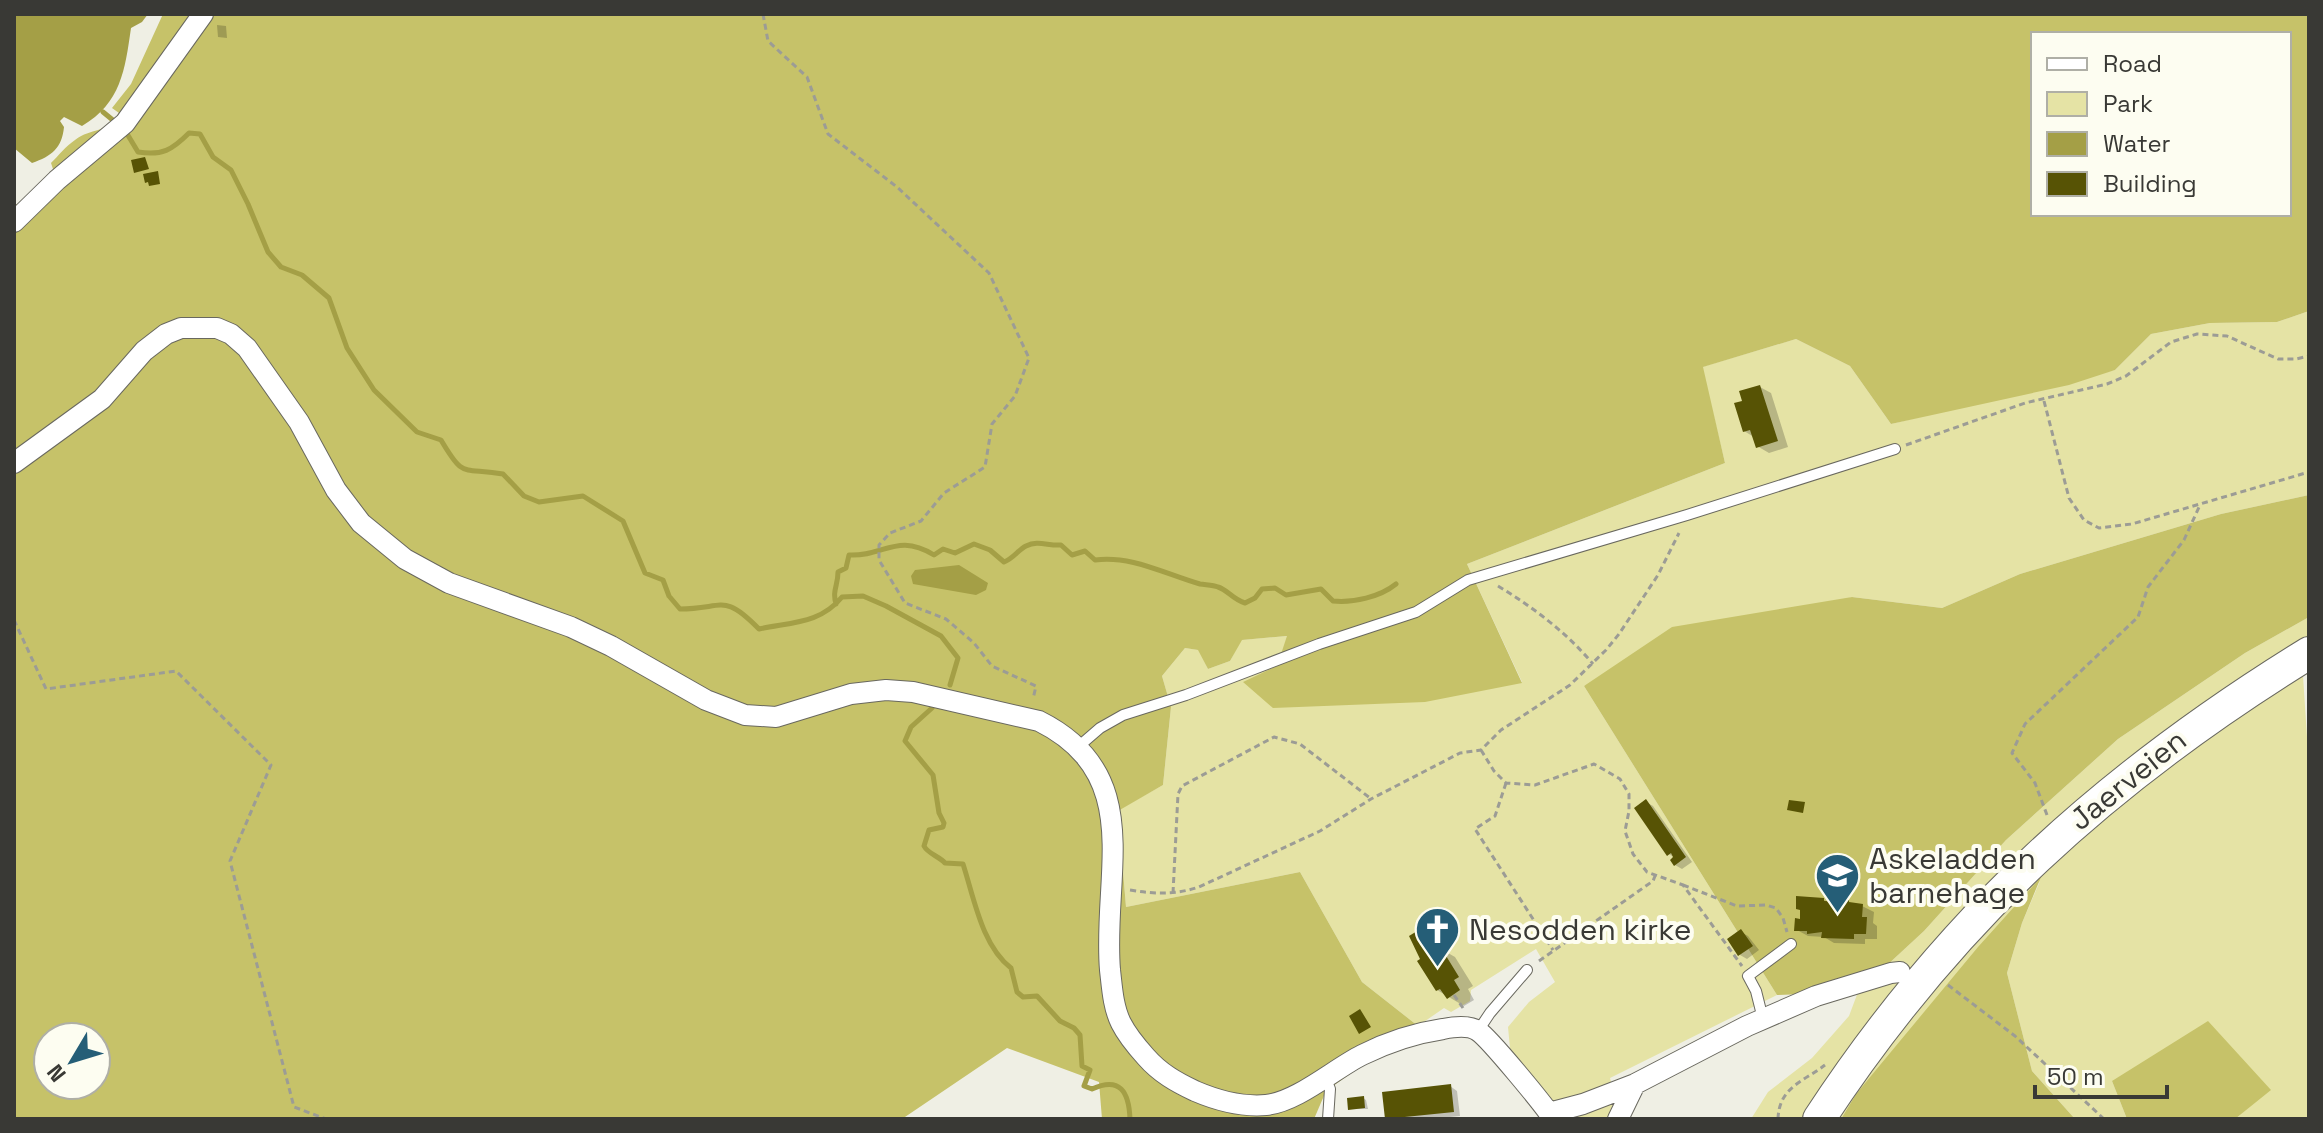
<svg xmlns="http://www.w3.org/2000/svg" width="2323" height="1133" font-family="'Space Grotesk',sans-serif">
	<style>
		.green { fill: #e5e3a5 }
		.forest { fill: #c6c269; fill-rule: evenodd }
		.water { fill: #a49f46 }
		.shadow { fill: #0003 }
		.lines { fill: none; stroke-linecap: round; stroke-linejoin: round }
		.stream { stroke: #a49f46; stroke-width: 5 }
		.building { fill: #575305 }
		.service-casing { stroke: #69685f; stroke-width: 12 }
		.minor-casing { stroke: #69685f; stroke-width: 22 }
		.primary-casing { stroke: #69685f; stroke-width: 34 }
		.path { stroke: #9c9c95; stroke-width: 3; stroke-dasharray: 6 4; stroke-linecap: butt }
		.service { stroke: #fff; stroke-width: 10 }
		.minor { stroke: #fff; stroke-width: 20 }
		.primary { stroke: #fff; stroke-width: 32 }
		.labels { text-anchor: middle; stroke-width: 8; stroke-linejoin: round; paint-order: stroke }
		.street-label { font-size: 30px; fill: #393935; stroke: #fdfdf1 }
		.poi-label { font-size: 30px; fill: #393935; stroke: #fdfdf1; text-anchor: start }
	</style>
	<rect width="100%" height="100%" fill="#efefe4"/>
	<!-- green -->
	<path class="green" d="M2309,311V495L2221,514L2020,574L1942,608L1852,597L1584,686L1777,995L1610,1078L1616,1102L1608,1119H1563L1511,1059L1508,1027L1529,1002L1555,982L1536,949L1471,990L1470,1001L1451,1012L1444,1008L1418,1026L1362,982L1300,872L1126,907L1118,810L1163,785L1171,707L1162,676L1185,648L1199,650L1208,669L1230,661L1241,640L1288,636L1277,666L1522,682L1467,564L1725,463L1702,367L1796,339L1850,366L1891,424L2115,370L2151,334L2210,323L2277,322Z
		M2309,617V673L2303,676L2309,767V1119H2235L2270,1089L2112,1081L2127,1119H2075L2032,1071L2007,973L2022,923L2040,881L1856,1094L1841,1119H1751L1768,1092L1812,1058L1849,1016L1858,992L1924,931L2006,840L2118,739L2245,653Z"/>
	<!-- forest -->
	<path class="forest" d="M163,14H2309V311L2277,322L2210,323L2151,334L2115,370L2069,385L1891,424L1850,366L1796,339L1703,367L1725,463L1467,564L1522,683L1425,702L1273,708L1243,682L1277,666L1287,636L1242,640L1230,661L1208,669L1198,650L1185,648L1162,676L1171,707L1163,785L1118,811L1126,907L1300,872L1362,982L1418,1026L1326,1091L1314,1119H1102L1099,1082L1007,1048L902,1119H14V204L36,206L58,184L51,163C59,155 66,146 75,140C92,127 105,135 119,113L112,108L131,84ZM2033,34H2289V214H2033ZM48,1037H96V1085H48Z
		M2309,495V617L2245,653L2118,739L2006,840L1924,931L1858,992L1777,995L1584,686L1672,627L1852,597L1942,608L2020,574L2221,514Z
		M2041,877L2022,923L2007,973L2032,1071L2075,1119H1841L1856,1094L1978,947Z
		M2208,1021L2271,1090L2235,1119H2127L2112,1081Z"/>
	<!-- water -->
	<path class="water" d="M14,14H148L142,22L131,28C125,70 121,103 82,126L64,117L60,121L64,127C62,148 52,156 32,163L14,148Z
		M959,565L988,583L986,590L976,595L913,584L911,576L915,570Z"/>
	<!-- shadow -->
	<path class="shadow" d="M217,25L226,26L227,38L218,37Z
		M1760,387L1771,393L1788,447L1769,453L1757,446L1754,437L1744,431L1745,402Z
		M1646,802L1653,806L1692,862L1682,869L1675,865V858L1669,854Z
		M1824,900L1830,904L1862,906L1874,912L1873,923L1877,926V939H1865V944L1834,943L1824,937L1808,936L1797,930L1801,921Z
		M1422,930L1438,939L1448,953L1455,957L1473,986L1468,989L1474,1000L1464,1006L1437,990L1423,959Z
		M1741,932L1748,936L1759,950L1747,959L1740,955Z
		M1450,1086L1457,1091L1460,1116L1430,1119H1387L1385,1094Z
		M1363,1098L1366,1100L1368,1109H1350Z"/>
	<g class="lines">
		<!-- stream -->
		<path class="stream" d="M103,112L114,121
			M126,132L138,152C162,156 172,150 189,133L200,134L213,157L231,170L248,204L268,252L281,267L302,275L329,298L347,348L374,390L417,432L441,440C464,479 461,467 503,474L524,496L539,502L583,496L623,521L645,573L663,580L669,596L680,609C724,609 723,592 759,629C791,622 820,624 842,597L863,596L886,606L941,636L958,658L950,685
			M836,604C832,590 838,586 838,572L846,568L849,555C884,557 897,532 934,555L943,549L955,553L974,544L990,550L1004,562C1014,558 1018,550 1026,546C1038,540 1048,546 1061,545L1072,555L1085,551L1095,560C1131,555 1165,574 1200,584C1206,585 1213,585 1218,587C1228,590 1232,599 1245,603L1255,598L1262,589L1275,588L1286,595L1321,589L1333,601C1353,603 1380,597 1396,584
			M932,708L911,727L905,741L933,775L939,813L944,823L943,827L929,830L924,846C928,854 939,856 945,863L963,864C974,898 982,946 1011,968L1017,992L1023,997L1037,996L1060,1021L1074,1028L1080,1035L1082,1066L1090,1070L1084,1086L1092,1089C1120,1076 1129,1092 1130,1119"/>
	</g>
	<!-- building -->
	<path class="building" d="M145,157L149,169L134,173L131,160Z
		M158,171L160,184L149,186L148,182L145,183L143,174Z
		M1760,385L1778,441L1756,448L1750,430L1743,432L1734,403L1742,401L1739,391Z
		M1646,799L1686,857L1674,866L1670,860L1673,857L1671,853L1667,856L1634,808Z
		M1789,800L1805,802L1803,813L1787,810Z
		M1796,896L1824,898V901L1844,902V899L1849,900V902L1863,904L1862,917H1867L1866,934H1854V939L1821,938L1822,932L1807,934V931H1794L1795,918L1800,919V910L1796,909Z
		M1422,928L1437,948L1440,946L1459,977L1454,980L1460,990L1447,999L1440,989L1436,991L1417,961L1420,959L1409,936Z
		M1741,929L1753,946L1738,956L1727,939Z
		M1360,1009L1371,1027L1359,1034L1349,1016Z
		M1451,1084L1454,1112L1385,1119L1382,1092Z
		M1364,1096L1365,1108L1348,1110L1347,1098Z"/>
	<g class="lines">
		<defs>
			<path id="service" d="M1078,747L1100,728L1123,715L1186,695L1319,644L1416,612L1468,580L1687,515L1895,449
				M1763,1019L1756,991L1748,976L1791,944
				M1478,1031L1490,1013L1527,970
				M1325,1077L1330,1089L1328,1119"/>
			<path id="minor" d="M14,222L57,180L125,123L203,14
				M14,463L102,399L144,351L166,334L181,328H217L231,334L247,348L299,422L336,490L361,523L405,559L449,583L571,627L611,646L706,700L745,715L776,717L851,694L886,690L913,692L1039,721C1147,775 1102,874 1110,970C1112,987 1113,1007 1121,1023C1127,1035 1137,1047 1146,1057C1160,1073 1176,1082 1195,1091C1216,1100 1243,1107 1266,1105C1297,1102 1334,1069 1362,1055C1386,1043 1416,1033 1443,1029C1453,1027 1469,1025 1478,1031C1489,1038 1545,1106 1553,1119
				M1549,1113L1583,1104L1635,1084L1747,1026L1816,996L1891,973L1900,972
				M1618,1119L1635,1084"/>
			<path id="primary" d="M1819,1119C1950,919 2106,778 2309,653"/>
		</defs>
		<!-- service casing -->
		<use href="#service" class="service-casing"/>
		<!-- minor casing -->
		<use href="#minor" class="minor-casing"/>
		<!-- primary casing -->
		<use href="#primary" class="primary-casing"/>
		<!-- path -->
		<path class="path" d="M763,14L768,41L807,77L828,134L897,187L989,273L1029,358L1015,396L992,424L985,467L944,493L921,521L890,533L879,545V560L905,603L946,619L974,643L992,666L1036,686L1033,699
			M2044,401L2069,498L2084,520L2099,528L2132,524L2309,472
			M1906,445L2025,403L2107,384L2126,376L2171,342L2197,334L2227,336L2278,359H2296L2309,356
			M1498,586C1534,608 1566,632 1593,664
			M14,620L46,689L176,671L271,765L230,861L294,1107L326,1119
			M1481,750L1494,771L1506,783L1535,785L1594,764L1620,779L1629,794V811L1625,831L1633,854L1647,872L1683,885L1742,966
			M1506,783L1495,816L1475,829L1553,950
			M2047,815L2035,783L2012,753L2025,724L2138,617L2148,587L2184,540L2200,505
			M1683,885L1737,906L1766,905L1776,908L1783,918L1787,932
			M1130,890C1155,894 1175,895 1199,887L1320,831L1371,799L1460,753L1481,750L1501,730L1570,685L1606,650L1619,634L1658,575L1679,533
			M1173,893L1178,794L1182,786L1274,737L1300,744L1370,798
			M1539,961L1653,881L1655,876
			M1948,985L2015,1036L2104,1119
			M1454,995L1463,1008
			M1778,1119C1779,1087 1803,1082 1825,1065"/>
		<!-- service -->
		<use href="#service" class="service"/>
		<!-- minor -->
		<use href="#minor" class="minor"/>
		<!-- primary -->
		<use href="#primary" class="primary"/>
	</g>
	<!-- icons -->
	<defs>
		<symbol id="school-pin" viewBox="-11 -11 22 30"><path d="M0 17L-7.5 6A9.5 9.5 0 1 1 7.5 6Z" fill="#255e77" stroke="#fdfdf1"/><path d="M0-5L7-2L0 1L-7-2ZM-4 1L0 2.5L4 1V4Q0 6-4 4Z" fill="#fff"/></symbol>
		<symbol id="church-pin" viewBox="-11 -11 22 30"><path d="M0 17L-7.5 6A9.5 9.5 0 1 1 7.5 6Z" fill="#255e77" stroke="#fdfdf1"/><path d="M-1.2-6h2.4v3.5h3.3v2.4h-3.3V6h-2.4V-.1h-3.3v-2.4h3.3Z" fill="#fff"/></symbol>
	</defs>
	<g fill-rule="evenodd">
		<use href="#school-pin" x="1812" y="850" width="51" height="69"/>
		<use href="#church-pin" x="1412" y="904" width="51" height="69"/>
	</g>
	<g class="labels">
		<!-- street labels -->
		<g class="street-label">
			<text transform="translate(2128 780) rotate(-39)" y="10">Jaerveien</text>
		</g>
		<!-- poi labels -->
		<g class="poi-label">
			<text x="1869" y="869">Askeladden<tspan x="1869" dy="34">barnehage</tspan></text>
			<text x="1469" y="940">Nesodden kirke</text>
		</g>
	</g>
	<!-- border -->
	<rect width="2323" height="1133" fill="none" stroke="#393935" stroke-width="32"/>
	<!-- legend -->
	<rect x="2031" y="32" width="260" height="184" fill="#fdfdf1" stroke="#afafa6" stroke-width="2"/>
	<rect x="2047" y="58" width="40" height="12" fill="#ffffff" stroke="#afafa6" stroke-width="2"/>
	<text x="2103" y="72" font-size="24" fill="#393935">Road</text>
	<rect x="2047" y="92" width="40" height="24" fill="#e5e3a5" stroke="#afafa6" stroke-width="2"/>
	<text x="2103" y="112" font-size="24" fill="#393935">Park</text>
	<rect x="2047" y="132" width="40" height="24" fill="#a49f46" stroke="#afafa6" stroke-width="2"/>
	<text x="2103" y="152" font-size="24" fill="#393935">Water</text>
	<rect x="2047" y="172" width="40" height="24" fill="#575305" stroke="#afafa6" stroke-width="2"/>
	<text x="2103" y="192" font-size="24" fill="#393935">Building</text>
	<!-- north arrow -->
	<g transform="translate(72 1061) rotate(232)"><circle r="38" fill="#fdfdf1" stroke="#afafa6" stroke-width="2"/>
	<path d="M0-6L14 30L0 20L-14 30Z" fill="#255e77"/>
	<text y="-12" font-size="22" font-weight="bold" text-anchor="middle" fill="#393935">N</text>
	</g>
	<!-- scale -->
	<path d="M2035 1085v12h132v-12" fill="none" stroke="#393935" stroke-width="4"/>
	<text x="2047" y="1085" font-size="24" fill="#393935" stroke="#fdfdf1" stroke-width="6" paint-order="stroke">50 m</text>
</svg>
